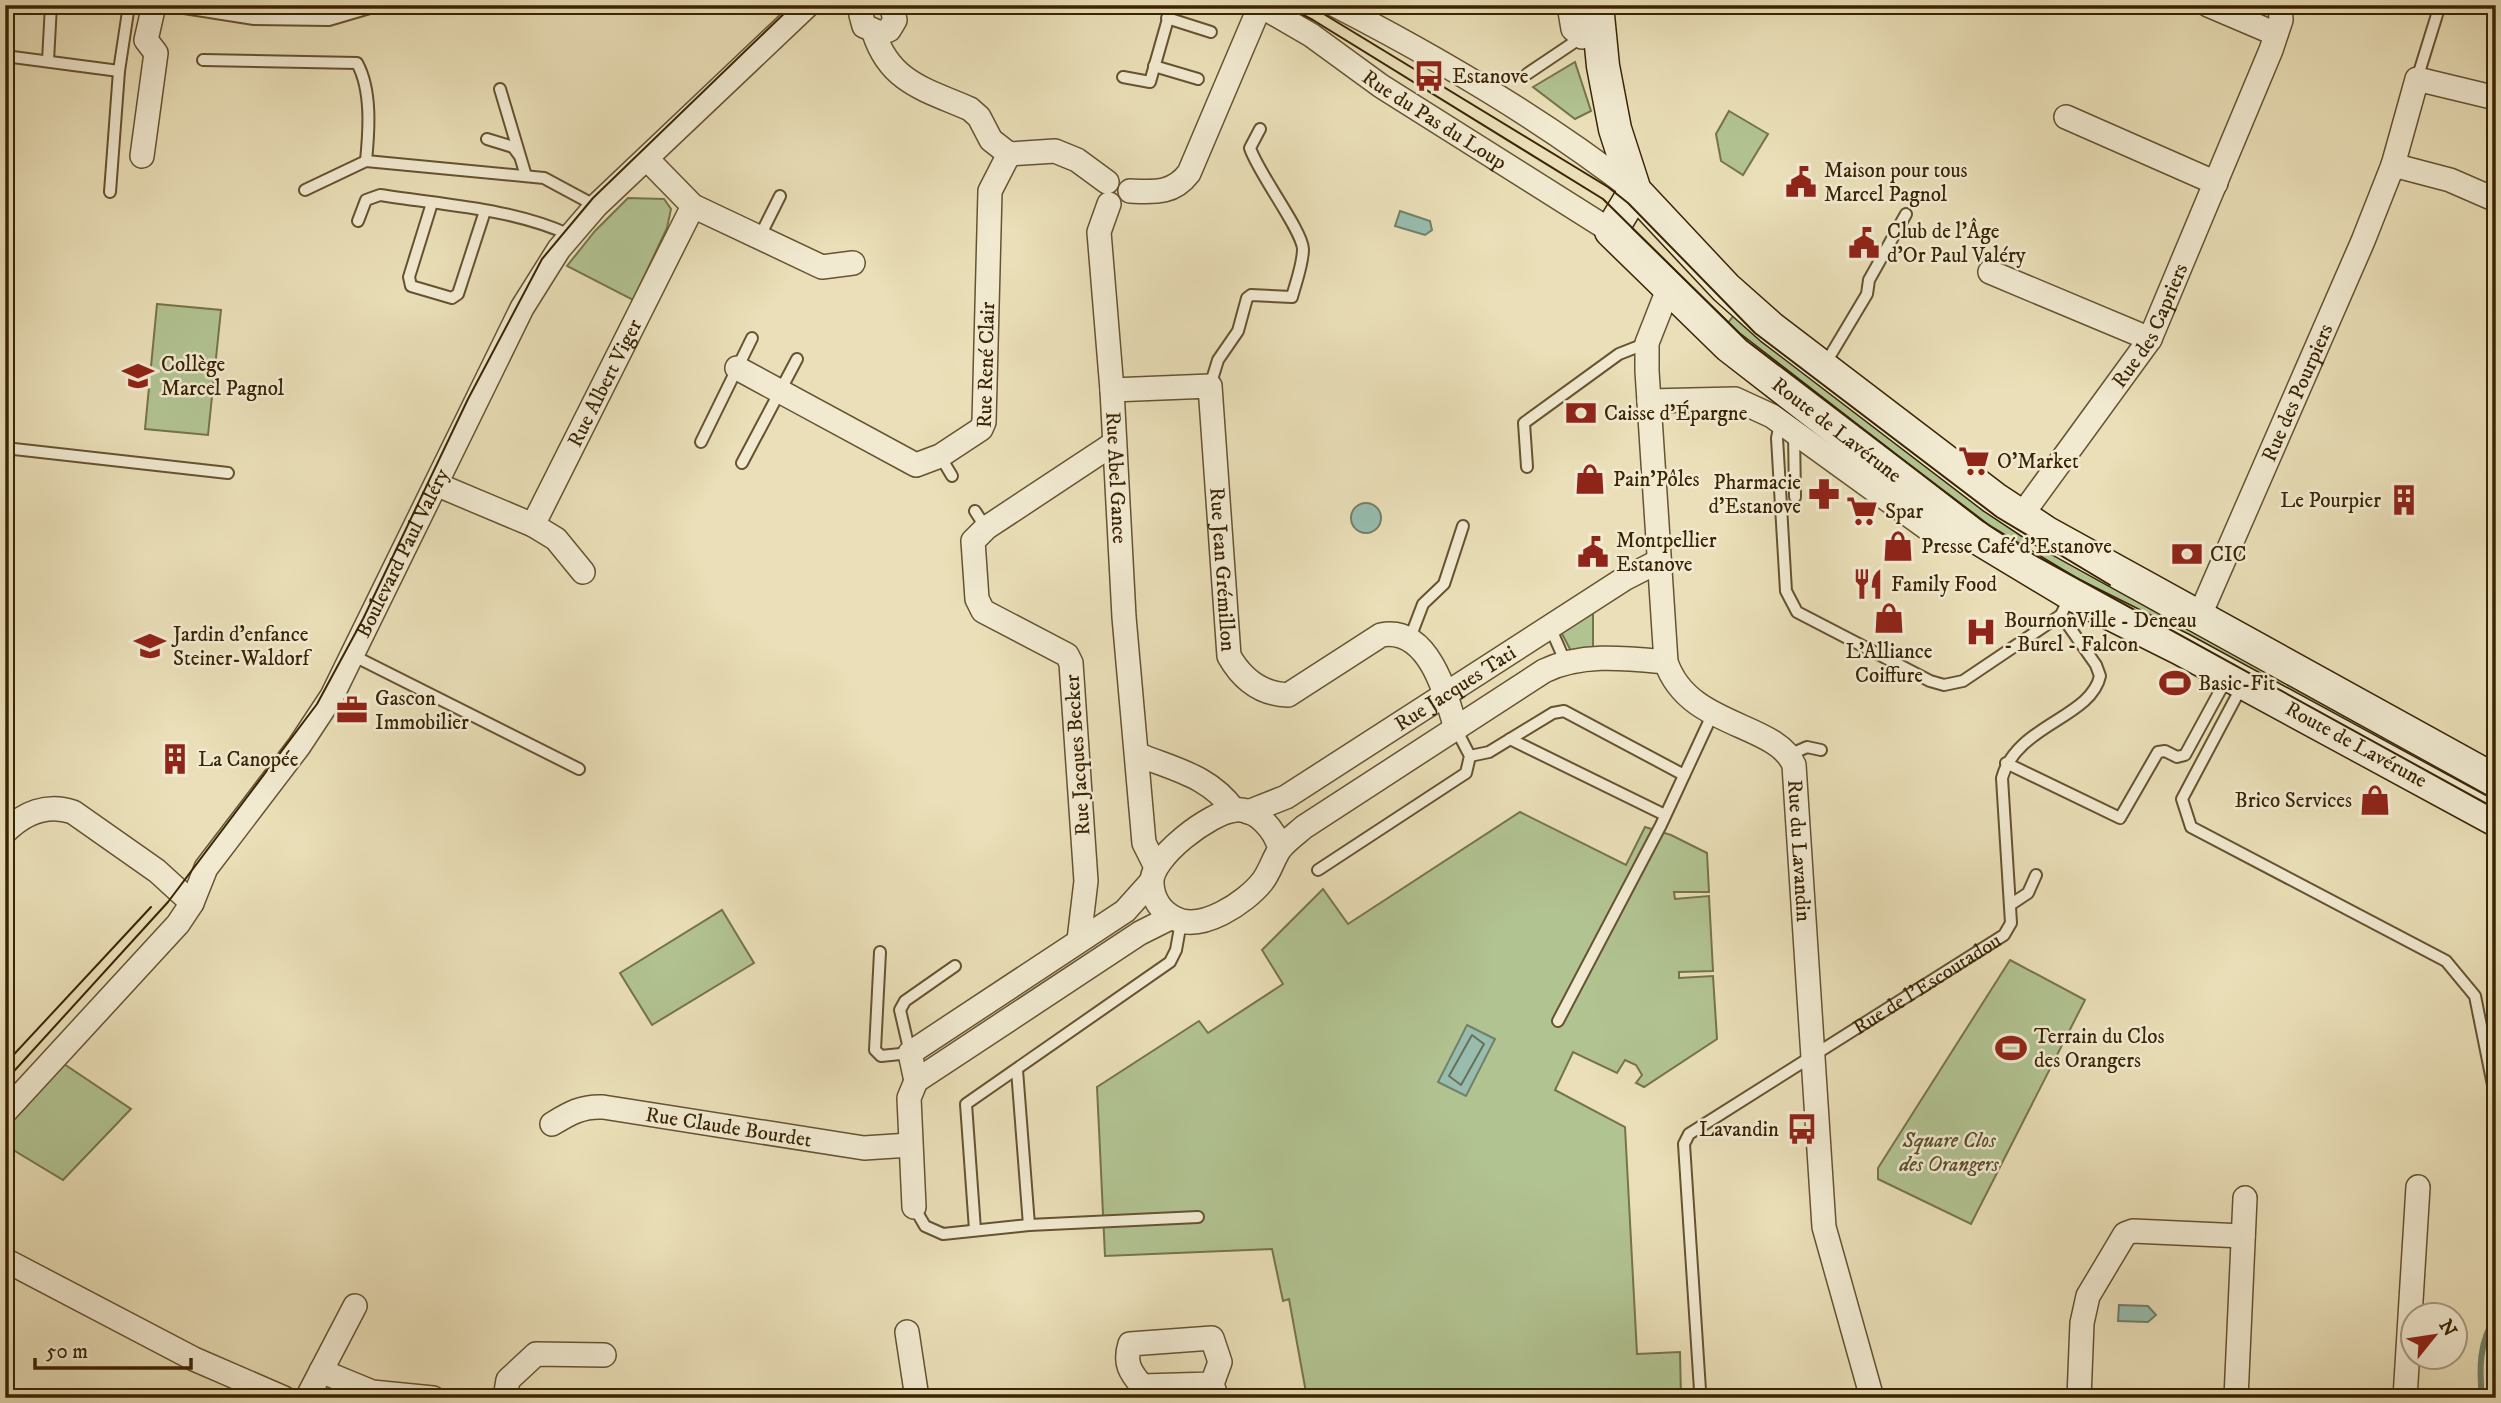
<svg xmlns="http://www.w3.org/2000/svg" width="2501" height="1403" font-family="'IM FELL DW Pica',serif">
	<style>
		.green { fill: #b2c392; stroke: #76744a; stroke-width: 2 }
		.water { fill: #98bdaf; stroke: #72806a; stroke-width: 2 }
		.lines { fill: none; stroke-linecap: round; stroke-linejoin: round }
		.shore { stroke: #697059; stroke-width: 2 }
		.stream { stroke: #72806a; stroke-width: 6 }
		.lane-casing { stroke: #665330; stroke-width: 14 }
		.street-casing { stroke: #665330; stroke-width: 26 }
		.secondary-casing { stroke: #3a2403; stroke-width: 35 }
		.lane { stroke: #f1ead1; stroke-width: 10 }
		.street { stroke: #f1ead1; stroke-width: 23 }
		.secondary { stroke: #f1ead1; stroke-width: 32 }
		.tram { stroke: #3a2403; stroke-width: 2 }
		.labels { text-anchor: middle; stroke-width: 5; stroke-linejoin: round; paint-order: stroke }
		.poi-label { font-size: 21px; fill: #3a2403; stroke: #f1ead1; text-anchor: start }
		.street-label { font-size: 21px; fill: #3a2403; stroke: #f1ead1 }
		.park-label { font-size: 21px; font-style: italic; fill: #584c27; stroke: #f1ead1 }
	</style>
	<rect width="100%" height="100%" fill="#eadfb8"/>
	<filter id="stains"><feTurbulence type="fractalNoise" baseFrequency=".00286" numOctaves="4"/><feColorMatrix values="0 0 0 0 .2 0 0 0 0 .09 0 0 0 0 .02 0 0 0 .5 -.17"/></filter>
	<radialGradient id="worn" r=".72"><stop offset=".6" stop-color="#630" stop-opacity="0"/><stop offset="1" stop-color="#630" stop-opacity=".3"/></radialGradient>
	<!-- green -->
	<path class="green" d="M1575,62L1591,111L1575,119L1533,87Z
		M1729,111L1768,134L1743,175L1721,161L1716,134Z
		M628,198L664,199L671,209L667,228L633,300L567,266L595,231Z
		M157,304L221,310L208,435L145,429Z
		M1739,309L2036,534L2021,559L1723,329Z
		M2049,542L2496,789V817L2034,568Z
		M1593,605V650L1571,651L1560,630Z
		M1520,812L1626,865L1645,827L1671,835L1707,853L1709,892H1674L1675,899L1709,896L1713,971L1679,972V978L1713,976L1717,1039L1644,1087L1636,1083L1642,1075L1636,1065L1625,1060L1617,1073L1573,1052L1555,1090L1625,1127L1637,1354L1680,1352L1681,1398H1307L1289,1299L1283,1301L1272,1249L1105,1256L1097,1087L1199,1021L1208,1033L1283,984L1262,950L1323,889L1348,924Z
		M722,910L754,963L652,1025L620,973Z
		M2010,960L2085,1000L1971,1224L1878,1179V1168Z
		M64,1064L131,1109L63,1180L5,1145V1128Z"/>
	<!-- water -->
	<path class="water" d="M1400,211L1430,221L1432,230L1425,235L1395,226Z
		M1351 518a15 15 0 1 1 30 0a15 15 0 1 1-30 0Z
		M1467,1025L1495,1039L1466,1096L1438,1082Z
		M2119,1305L2148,1306L2156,1315L2148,1322L2118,1321Z"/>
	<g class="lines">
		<!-- shore -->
		<path class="shore" d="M1472,1035L1484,1044L1461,1085L1449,1076Z"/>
		<!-- stream -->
		<path class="stream" d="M2482,1398C2479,1368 2479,1342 2496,1316"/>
		<defs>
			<g id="lane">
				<path d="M178,7L254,19L329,20L380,5"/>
				<path d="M1167,18L1211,32"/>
				<path d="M5,56L119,71"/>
				<path d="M203,60L357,63C372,90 369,131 366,161"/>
				<path d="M48,61L51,5"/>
				<path d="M1154,66L1198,79"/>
				<path d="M1527,74L1582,37"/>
				<path d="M1123,77L1150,82L1172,5"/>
				<path d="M2417,79L2440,5"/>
				<path d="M500,89L526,176"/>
				<path d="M487,139L513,147L519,155"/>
				<path d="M305,190L366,161L544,178L596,206"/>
				<path d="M110,192L119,71L129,5"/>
				<path d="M432,203L409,277L411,286L452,298L458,294L485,211"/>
				<path d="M358,221L366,200L380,195C443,205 511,208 570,235"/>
				<path d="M759,238L780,196"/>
				<path d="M1824,366L1867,294L1869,280L1906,214"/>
				<path d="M1210,386L1218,360L1238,331L1247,298L1251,295L1292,297C1296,282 1303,264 1303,249C1302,230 1258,173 1250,148L1260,129"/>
				<path d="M1780,423L1777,438L1786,591L1797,612L1930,681L1944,685L1963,681L2061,615"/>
				<path d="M1794,432L1795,497"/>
				<path d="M701,442L752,338"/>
				<path d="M5,448L228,473"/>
				<path d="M940,456L952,476"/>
				<path d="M742,463L797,359"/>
				<path d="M1527,467L1524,423L1619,354L1647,343"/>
				<path d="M975,511L986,528"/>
				<path d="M1550,627L1565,661"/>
				<path d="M1410,638L1423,604L1444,584L1463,526"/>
				<path d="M354,656L579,769"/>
				<path d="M2242,686L2182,799L2191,827L2446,961L2475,996L2496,1100"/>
				<path d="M1510,739L1665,815"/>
				<path d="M1789,755L1807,747L1821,750"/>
				<path d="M1470,756L1489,752L1553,713L1564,711L1684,775"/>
				<path d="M2006,763L2120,818L2158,752L2165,751L2177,757L2185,755L2227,678"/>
				<path d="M1318,870L1466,773L1470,756L1456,729"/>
				<path d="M2010,905L2028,893L2036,875"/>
				<path d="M880,952L875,1050L881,1056L910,1053L900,1010L905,1001L955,966"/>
				<path d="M1558,1021L1661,825L1713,713"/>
				<path d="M1017,1070L1029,1225"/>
				<path d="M914,1207L925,1226L943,1234L1029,1225L1198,1217"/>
				<path d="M975,1230L966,1104L1170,962L1176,950L1181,922"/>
				<path id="s1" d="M1700,1390L1684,1144L1689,1134L2004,935L2011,923L2002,778C2016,725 2091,718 2100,676L2096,665L2061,615L2070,596"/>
			</g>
			<g id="street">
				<path d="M865,5L861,15L864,26L880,33L889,30L895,20L891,5"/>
				<path id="s2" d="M1259,5L1311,35L1381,86L1611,231"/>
				<path d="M1335,5C1440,59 1541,118 1635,191"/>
				<path d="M1569,5L1573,29L1582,37L1599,34"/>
				<path d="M2208,5L2276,34"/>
				<path d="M874,33C890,83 927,90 970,109L979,117L991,140L1009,154L1055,151L1077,160L1107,182"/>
				<path d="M2066,117L2216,183"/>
				<path d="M142,156L156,53L146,40L154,5"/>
				<path d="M647,159L693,206L822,267L853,263"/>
				<path d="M2393,165L2450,180L2496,200"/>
				<path d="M1130,191C1155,192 1173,194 1189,173L1260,6"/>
				<path id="s3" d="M1109,204L1099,232L1112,390L1124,617L1144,843L1156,867"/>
				<path d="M1990,272L2150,339"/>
				<path id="s4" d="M1669,287L1647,343V371L1666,662C1688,728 1776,722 1794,765L1824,1227L1872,1398"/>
				<path id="s5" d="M737,368L916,465L940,456L981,429L984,422L990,191L1009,154"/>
				<path id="s6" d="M1112,390L1210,386L1229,656C1242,679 1261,694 1288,695L1381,635C1428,626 1446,693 1456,729"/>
				<path d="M1649,401L1735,399L1772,416L1942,539L1958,542L1973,535"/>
				<path d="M438,485L533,525L556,539L583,572"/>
				<path id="s7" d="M2021,516L2150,339L2271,50L2281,20L2280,5"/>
				<path id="s8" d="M533,525L693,206"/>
				<path id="s9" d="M2199,617L2363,241L2393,165L2417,79L2496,98"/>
				<path d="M1139,755C1176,770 1209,776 1234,810"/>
				<path id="s10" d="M1248,812L1286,797L1624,579L1659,561"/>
				<path d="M5,832C24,813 47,803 73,812L157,871L192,903"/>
				<path d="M1280,849C1275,830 1257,808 1235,810C1211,812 1149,858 1152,884C1153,900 1161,911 1174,918C1201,933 1246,902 1262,882C1270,872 1273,859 1280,849C1286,841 1296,834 1304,827L1544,671C1582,653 1624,658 1666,662"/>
				<path d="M1079,940L1086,881L1071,663L1067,655L983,611L977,599L973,541L986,528L1113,444"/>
				<path d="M916,1081L910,1053L1125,911L1151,882"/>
				<path id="s11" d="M5,1112L178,924L192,903L206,868L299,746L332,696L522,308L559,249L596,206L808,5"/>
				<path id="s12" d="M552,1124C570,1113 582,1106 603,1107L864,1148L910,1145"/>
				<path d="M914,1207L909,1098L916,1081L1140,933L1172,917"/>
				<path d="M5,1260L194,1359L284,1398"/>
				<path d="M907,1332L917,1398"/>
				<path d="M321,1371L372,1392L433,1398"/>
				<path d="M1212,1384L1142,1386C1130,1372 1124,1363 1130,1344L1212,1338L1220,1362L1212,1384L1217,1398"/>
				<path d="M307,1398L355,1306"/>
				<path d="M505,1398L508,1380L536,1354L604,1355"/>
				<path d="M2079,1398L2082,1323L2088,1296L2125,1234L2133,1231L2243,1236"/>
				<path d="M2236,1398L2245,1198"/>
				<path d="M2405,1398L2418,1187"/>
			</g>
			<g id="secondary">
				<path d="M1597,5L1603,66L1615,129L1635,191L1726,288L1771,328L1994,498L2047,533L2496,781"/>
				<path id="s13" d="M1635,191L1611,231L1729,346L1973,535L2071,594L2181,649L2496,820"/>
			</g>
		</defs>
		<!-- lane casing -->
		<use href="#lane" class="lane-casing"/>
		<!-- street casing -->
		<use href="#street" class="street-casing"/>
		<!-- secondary casing -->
		<use href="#secondary" class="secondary-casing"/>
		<!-- lane -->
		<use href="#lane" class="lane"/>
		<!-- street -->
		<use href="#street" class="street"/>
		<!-- secondary -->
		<use href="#secondary" class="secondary"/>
		<!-- tram -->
		<path class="tram" d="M1284,5L1313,20L1603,199L1747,341L1990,526L2033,554L2496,809
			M1309,5L1608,187L1628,203L1755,333L1997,517L2110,585
			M5,1064L151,907
			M5,1081L168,902L317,704L363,619L468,399L542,259L593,198L793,5"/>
	</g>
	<!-- icons -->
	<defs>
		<symbol id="bus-bare" viewBox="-9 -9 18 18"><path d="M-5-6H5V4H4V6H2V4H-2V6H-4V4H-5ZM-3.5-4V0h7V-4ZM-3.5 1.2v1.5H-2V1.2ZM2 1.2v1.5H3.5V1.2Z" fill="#8f2418" stroke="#f1ead1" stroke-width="2.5" paint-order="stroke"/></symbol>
		<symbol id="civic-bare" viewBox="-9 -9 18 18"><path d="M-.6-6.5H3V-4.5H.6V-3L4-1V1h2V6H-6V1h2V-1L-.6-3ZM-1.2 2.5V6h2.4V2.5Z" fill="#8f2418" stroke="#f1ead1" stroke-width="2.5" paint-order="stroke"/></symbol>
		<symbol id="school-bare" viewBox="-9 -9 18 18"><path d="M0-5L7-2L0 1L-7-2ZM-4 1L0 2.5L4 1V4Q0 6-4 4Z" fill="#8f2418" stroke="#f1ead1" stroke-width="2.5" paint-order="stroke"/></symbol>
		<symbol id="bank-bare" viewBox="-9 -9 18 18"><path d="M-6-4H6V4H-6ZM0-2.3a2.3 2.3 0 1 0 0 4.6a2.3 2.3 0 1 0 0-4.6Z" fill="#8f2418" stroke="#f1ead1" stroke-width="2.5" paint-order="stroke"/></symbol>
		<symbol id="supermarket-bare" viewBox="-9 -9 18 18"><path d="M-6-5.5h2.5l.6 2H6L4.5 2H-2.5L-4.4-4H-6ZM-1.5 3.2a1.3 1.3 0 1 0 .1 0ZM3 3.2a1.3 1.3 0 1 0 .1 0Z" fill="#8f2418" stroke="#f1ead1" stroke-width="2.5" paint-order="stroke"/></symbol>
		<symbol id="shop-bare" viewBox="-9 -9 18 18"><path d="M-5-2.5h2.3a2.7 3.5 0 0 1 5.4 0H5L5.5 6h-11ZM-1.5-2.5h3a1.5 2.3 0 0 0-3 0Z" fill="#8f2418" stroke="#f1ead1" stroke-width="2.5" paint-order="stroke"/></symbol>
		<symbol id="pharmacy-bare" viewBox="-9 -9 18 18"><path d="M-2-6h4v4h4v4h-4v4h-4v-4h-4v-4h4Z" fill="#8f2418" stroke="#f1ead1" stroke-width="2.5" paint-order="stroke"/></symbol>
		<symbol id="building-bare" viewBox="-9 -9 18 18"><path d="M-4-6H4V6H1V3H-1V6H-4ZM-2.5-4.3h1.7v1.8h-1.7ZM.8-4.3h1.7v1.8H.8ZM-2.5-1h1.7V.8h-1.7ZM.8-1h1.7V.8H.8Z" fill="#8f2418" stroke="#f1ead1" stroke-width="2.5" paint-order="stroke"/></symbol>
		<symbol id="restaurant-bare" viewBox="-9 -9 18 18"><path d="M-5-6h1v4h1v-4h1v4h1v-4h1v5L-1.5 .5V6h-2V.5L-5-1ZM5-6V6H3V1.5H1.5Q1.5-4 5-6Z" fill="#8f2418" stroke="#f1ead1" stroke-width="2.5" paint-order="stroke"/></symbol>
		<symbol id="hospital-bare" viewBox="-9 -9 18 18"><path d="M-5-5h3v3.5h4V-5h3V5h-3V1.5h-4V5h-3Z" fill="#8f2418" stroke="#f1ead1" stroke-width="2.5" paint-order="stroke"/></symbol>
		<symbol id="stadium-bare" viewBox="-9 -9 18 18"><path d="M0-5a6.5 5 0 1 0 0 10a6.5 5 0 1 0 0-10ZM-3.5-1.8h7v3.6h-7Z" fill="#8f2418" stroke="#f1ead1" stroke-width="2.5" paint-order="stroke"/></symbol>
		<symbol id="office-bare" viewBox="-9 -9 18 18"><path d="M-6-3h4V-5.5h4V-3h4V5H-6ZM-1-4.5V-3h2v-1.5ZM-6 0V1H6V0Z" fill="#8f2418" stroke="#f1ead1" stroke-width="2.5" paint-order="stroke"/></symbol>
	</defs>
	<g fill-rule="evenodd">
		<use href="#bus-bare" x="1407" y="54" width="44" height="44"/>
		<use href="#civic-bare" x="1779" y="160" width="44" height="44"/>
		<use href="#civic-bare" x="1842" y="221" width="44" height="44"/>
		<use href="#school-bare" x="116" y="354" width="44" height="44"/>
		<use href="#bank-bare" x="1559" y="391" width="44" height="44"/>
		<use href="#supermarket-bare" x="1952" y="439" width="44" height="44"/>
		<use href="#shop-bare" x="1568" y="457" width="44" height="44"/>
		<use href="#pharmacy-bare" x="1802" y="472" width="44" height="44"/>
		<use href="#building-bare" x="2382" y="478" width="44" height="44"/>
		<use href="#supermarket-bare" x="1840" y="489" width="44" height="44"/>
		<use href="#shop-bare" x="1876" y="524" width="44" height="44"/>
		<use href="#civic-bare" x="1571" y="530" width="44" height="44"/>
		<use href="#bank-bare" x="2165" y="532" width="44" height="44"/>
		<use href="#restaurant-bare" x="1846" y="562" width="44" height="44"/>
		<use href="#shop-bare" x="1867" y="596" width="44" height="44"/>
		<use href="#hospital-bare" x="1959" y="610" width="44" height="44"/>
		<use href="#school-bare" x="128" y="624" width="44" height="44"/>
		<use href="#stadium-bare" x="2153" y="661" width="44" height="44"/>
		<use href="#office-bare" x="330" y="688" width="44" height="44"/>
		<use href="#building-bare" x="153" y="737" width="44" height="44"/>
		<use href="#shop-bare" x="2353" y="778" width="44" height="44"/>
		<use href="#stadium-bare" x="1989" y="1026" width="44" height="44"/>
		<use href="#bus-bare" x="1780" y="1107" width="44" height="44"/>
	</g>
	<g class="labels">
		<!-- poi labels -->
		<g class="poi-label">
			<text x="1452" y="83">Estanove</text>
			<text x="1824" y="177">Maison pour tous<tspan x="1824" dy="24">Marcel Pagnol</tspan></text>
			<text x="1887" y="238">Club de l'Âge<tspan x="1887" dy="24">d'Or Paul Valéry</tspan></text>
			<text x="161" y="371">Collège<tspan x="161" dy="24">Marcel Pagnol</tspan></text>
			<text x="1604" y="420">Caisse d'Épargne</text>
			<text x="1997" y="468">O'Market</text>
			<text x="1613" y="486">Pain'Pôles</text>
			<text x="1801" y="489" text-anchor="end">Pharmacie<tspan x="1801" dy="24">d'Estanove</tspan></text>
			<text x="2381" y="507" text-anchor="end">Le Pourpier</text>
			<text x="1885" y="518">Spar</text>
			<text x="1616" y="547">Montpellier<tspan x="1616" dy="24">Estanove</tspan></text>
			<text x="1921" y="553">Presse Café d'Estanove</text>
			<text x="2210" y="561">CIC</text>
			<text x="1891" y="591">Family Food</text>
			<text x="2004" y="627">BournonVille - Deneau<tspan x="2004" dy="24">- Burel - Falcon</tspan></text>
			<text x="173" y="641">Jardin d'enfance<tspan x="173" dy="24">Steiner-Waldorf</tspan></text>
			<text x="1889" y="658" text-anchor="middle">L'Alliance<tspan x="1889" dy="24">Coiffure</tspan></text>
			<text x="2198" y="690">Basic-Fit</text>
			<text x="375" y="705">Gascon<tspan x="375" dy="24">Immobilier</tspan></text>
			<text x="198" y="766">La Canopée</text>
			<text x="2352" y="807" text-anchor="end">Brico Services</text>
			<text x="2034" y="1043">Terrain du Clos<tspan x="2034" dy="24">des Orangers</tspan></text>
			<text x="1779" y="1136" text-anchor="end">Lavandin</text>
		</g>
		<!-- street labels -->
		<g class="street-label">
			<text dy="7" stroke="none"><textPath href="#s2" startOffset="210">Rue du Pas du Loup</textPath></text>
			<text dy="7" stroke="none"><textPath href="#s7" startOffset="231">Rue des Capriers</textPath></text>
			<text dy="7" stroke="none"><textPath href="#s5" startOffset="343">Rue René Clair</textPath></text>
			<text dy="7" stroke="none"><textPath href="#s8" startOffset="159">Rue Albert Viger</textPath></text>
			<text dy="7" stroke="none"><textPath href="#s9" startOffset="245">Rue des Pourpiers</textPath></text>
			<text dy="7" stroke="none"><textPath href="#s13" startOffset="348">Route de Lavérune</textPath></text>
			<text dy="7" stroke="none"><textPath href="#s3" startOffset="276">Rue Abel Gance</textPath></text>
			<text dy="7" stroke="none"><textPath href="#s11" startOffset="691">Boulevard Paul Valéry</textPath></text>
			<text dy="7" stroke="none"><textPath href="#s6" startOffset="282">Rue Jean Grémillon</textPath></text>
			<text dy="7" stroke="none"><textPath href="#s10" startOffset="242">Rue Jacques Tati</textPath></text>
			<text dy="7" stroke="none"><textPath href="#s13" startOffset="957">Route de Lavérune</textPath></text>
			<text transform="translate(1077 755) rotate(-94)" y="7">Rue Jacques Becker</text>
			<text dy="7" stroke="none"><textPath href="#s4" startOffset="635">Rue du Lavandin</textPath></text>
			<text dy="7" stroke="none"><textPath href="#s1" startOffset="539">Rue de l'Escoutadou</textPath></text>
			<text dy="7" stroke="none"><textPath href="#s12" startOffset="182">Rue Claude Bourdet</textPath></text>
		</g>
		<!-- park labels -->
		<g class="park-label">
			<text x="1949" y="1147">Square Clos<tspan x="1949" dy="24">des Orangers</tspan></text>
		</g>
	</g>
	<!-- margin -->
	<rect width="2501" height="1403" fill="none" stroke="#eadfb8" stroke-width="28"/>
	<rect x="7" y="7" width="2487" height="1389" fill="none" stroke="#3a2403" stroke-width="3.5"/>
	<rect x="14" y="14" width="2473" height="1375" fill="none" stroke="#3a2403" stroke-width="2"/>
	<!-- north arrow -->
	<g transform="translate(2434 1336) rotate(60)"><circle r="33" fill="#f1ead1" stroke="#a89b7f" stroke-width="2"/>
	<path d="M0-5L12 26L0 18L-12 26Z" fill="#8f2418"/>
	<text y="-10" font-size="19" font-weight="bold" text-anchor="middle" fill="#3a2403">N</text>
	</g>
	<!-- scale -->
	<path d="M35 1358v10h156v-10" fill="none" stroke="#3a2403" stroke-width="3.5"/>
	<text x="46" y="1358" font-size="21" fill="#3a2403" stroke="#f1ead1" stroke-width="5" paint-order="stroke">50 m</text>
	<rect width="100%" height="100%" filter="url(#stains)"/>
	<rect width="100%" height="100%" fill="url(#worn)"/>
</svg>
